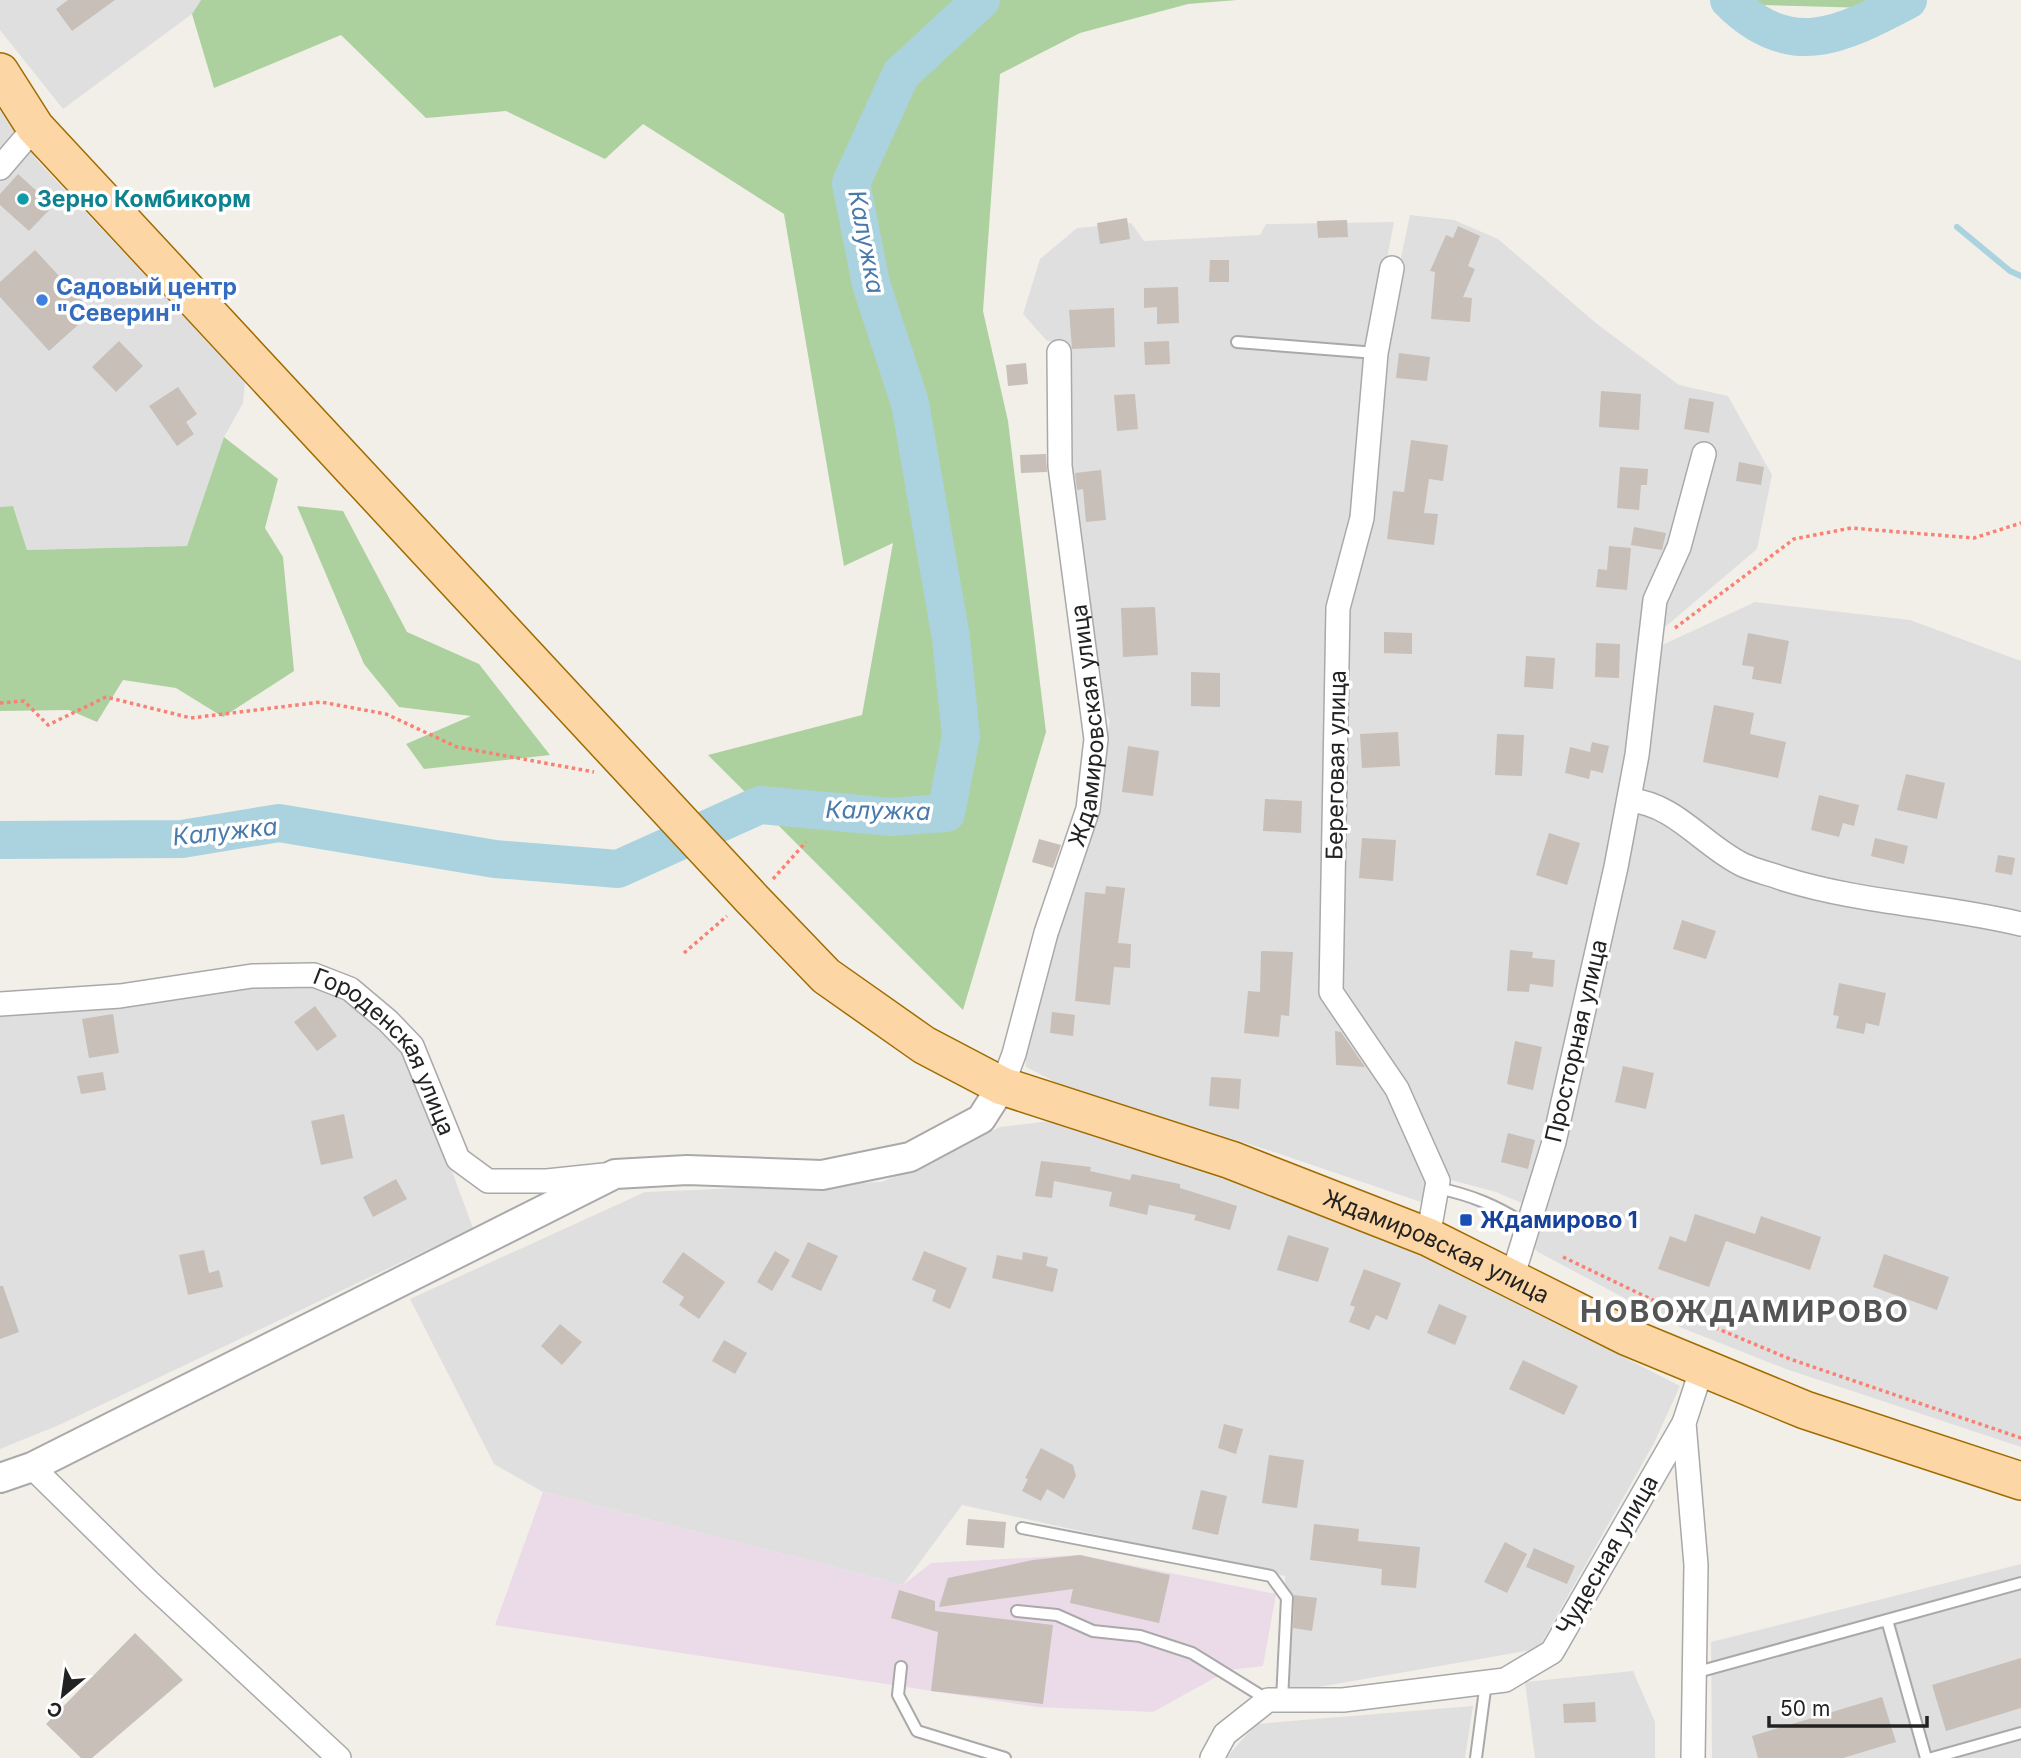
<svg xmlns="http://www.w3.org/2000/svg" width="2021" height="1758" font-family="Inter,sans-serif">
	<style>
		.residential { fill: #e0dfdf }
		.industrial { fill: #ebdbe8 }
		.forest { fill: #add19e }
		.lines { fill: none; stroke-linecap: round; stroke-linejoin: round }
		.stream { stroke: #aad3df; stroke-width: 6 }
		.river { stroke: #aad3df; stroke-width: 38 }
		.building { fill: #c7bfb8 }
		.service-casing { stroke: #a9a9a9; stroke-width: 14 }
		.minor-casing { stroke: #a9a9a9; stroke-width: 26 }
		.tertiary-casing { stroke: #a9a9a9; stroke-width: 32 }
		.primary-casing { stroke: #a06b00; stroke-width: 40 }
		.path { stroke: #fa8072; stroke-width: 3.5; stroke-dasharray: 3.5 3.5; stroke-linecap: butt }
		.service { stroke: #fff; stroke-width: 10 }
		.minor { stroke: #fff; stroke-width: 23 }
		.tertiary { stroke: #fff; stroke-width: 28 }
		.primary { stroke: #fcd6a4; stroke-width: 37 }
		.culture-dot { fill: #0f9aa8; stroke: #fff; stroke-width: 2.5 }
		.shop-dot { fill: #3f7fe0; stroke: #fff; stroke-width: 2.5 }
		.transit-dot { fill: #1a4fb4; stroke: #fff; stroke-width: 2.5 }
		.labels { text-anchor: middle; stroke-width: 7; stroke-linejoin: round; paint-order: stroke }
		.culture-label { font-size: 23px; font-weight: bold; fill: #0d838f; stroke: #fff; text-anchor: start }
		.shop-label { font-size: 23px; font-weight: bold; fill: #366cbe; stroke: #fff; text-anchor: start }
		.street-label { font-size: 23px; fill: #222; stroke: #fff }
		.transit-label { font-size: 23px; font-weight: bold; fill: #164399; stroke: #fff; text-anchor: start }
		.water-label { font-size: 24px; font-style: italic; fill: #4a7aab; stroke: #fff }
		.district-label { font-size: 30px; font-weight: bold; letter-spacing: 2px; fill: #555; stroke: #fff }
	</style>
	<rect width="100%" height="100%" fill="#f2efe9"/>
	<!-- residential -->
	<path class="residential" d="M0,0H201L192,14L63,109L0,30Z
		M0,99L36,159L245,382L243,403L224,437L187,546L27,550L13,506L0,507Z
		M1410,215L1454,220L1498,239L1597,324L1679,385L1728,396L1772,475L1757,549L1658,633L1661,594L1687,553L1704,474L1715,455L1709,446L1696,449L1671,547L1651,597L1632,758L1580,1000L1526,1205L1496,1192L1451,1180L1399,1082L1337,991L1344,610L1366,536L1379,362Z
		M1394,222L1370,347L1354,524L1326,997L1361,1041L1424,1169L1429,1193L1421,1202L1277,1153L1057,1083L1026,1067L1023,1044L1086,839L1110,721L1093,689L1065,459L1066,347L1046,340L1023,314L1040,259L1077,228L1131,223L1144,241L1260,235L1266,224Z
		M1755,602L1910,620L2021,661V915L1800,877L1745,857L1640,792L1660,646Z
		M1632,813L1664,818L1735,872L2021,931V1447L1786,1369L1677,1326L1538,1252L1529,1242Z
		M309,980L346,998L378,1024L411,1060L473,1228L59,1425L0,1449V1011Z
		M1059,1120L1355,1217L1499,1286L1592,1341L1680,1386L1654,1443L1538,1649L1284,1693L1285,1576L962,1505L903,1585L543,1492L494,1464L410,1299L645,1192L882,1182L1000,1127Z
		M2021,1564V1758H1712L1711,1642Z
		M1633,1671L1655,1722V1758H1535L1525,1682Z
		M1473,1706L1465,1758H1226L1256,1724Z"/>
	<!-- industrial -->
	<path class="industrial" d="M543,1492L903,1585L931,1563L1080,1555L1276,1594L1263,1666L1229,1670L1153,1712L1038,1707L495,1625Z"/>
	<!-- forest -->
	<path class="forest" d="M201,0H1237L1188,4L1080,33L1000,74L983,311L1008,421L1046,732L963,1010L708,755L862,715L893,543L844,566L784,214L643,124L605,159L506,111L426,118L341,35L214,88L192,14Z
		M1757,0H1883L1870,8L1762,5Z
		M224,437L278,479L265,528L283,557L294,671L223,717L176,688L123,680L97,722L69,710L0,711V507L13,506L27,550L187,546Z
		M297,506L343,511L407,632L479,664L550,755L424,769L406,744L471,716L399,707L364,664Z"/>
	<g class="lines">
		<!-- stream -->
		<path class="stream" d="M1957,227L2010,271L2021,276"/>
		<!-- river -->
		<path class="river" d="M1729,0C1790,62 1841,35 1908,0
			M0,840L182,839L279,823L495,859L618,869L760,805L891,817L946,813L961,736L951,638L910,403L871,284L851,183L901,74L981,0"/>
	</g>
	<!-- building -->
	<path class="building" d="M68,0H115L72,31L56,9Z
		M18,174L53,206L29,231L0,205V194Z
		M1127,218L1130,239L1100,244L1097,223Z
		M1347,220L1348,237L1318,238L1317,221Z
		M1458,226L1480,236L1468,266L1475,269L1463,297L1472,298L1470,322L1431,319L1435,272L1430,271L1446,235L1453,238Z
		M35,250L84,303L71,315L79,324L49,351L0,297V282Z
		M1210,260H1229V282H1209Z
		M1178,287L1179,323L1157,324V307L1144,308V288Z
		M1114,308L1115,347L1072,349L1069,310Z
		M119,341L143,366L116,392L92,367Z
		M1169,341L1170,364L1145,365L1144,342Z
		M1399,353L1430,357L1427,381L1396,378Z
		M1026,363L1028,384L1008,386L1006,365Z
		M178,387L197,414L186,422L194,434L177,446L149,406Z
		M1601,391L1641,394L1639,430L1599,427Z
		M1135,394L1138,429L1117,431L1114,395Z
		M1689,398L1714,402L1709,433L1684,429Z
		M1411,440L1448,445L1443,481L1429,479L1424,513L1438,514L1434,545L1387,539L1393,491L1404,492Z
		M1046,454L1047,472L1021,473L1020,455Z
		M1739,462L1764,467L1761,485L1736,481Z
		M1620,467L1648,469L1647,485H1641L1639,510L1617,508Z
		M1101,470L1106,520L1086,522L1083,489L1077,490L1075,473Z
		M1634,527L1666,533L1662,550L1631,545Z
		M1609,546L1631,548L1627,590L1596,587L1598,569L1607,570Z
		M1155,607L1158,655L1123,657L1121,608Z
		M1384,632L1412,633V654L1384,653Z
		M1748,633L1789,641L1781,684L1752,679L1754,667L1742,665Z
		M1596,643L1620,644L1619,678L1595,677Z
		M1526,656L1555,658L1553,689L1524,687Z
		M1191,672L1220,673V707L1191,706Z
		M1714,705L1754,713L1750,734L1786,742L1778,778L1703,762Z
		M1398,732L1400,766L1362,768L1360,734Z
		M1497,734L1524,735L1522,776L1495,775Z
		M1592,742L1609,746L1603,773L1591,770L1589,779L1565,773L1570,747L1590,752Z
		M1128,746L1159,751L1153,796L1122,792Z
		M1906,774L1945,783L1937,819L1897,810Z
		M1819,795L1859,805L1854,826L1843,823L1839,837L1811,830Z
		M1265,799L1302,801L1301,833L1263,831Z
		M1549,833L1580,843L1567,885L1536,875Z
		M1362,838L1396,840L1393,881L1359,878Z
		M1875,838L1908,846L1904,864L1871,856Z
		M1039,839L1061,845L1053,868L1032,862Z
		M1998,855L2015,858L2012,875L1995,872Z
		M1106,886L1125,888L1118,943L1131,944L1130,968L1114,967L1110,1005L1075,1001L1085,892L1105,894Z
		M1682,920L1716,931L1706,959L1673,949Z
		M1510,950L1533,952L1532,958L1555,960L1553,987L1530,984L1529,992L1507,991Z
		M1261,951L1293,952L1289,1016L1281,1015L1279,1037L1244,1033L1248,991L1260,992Z
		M1839,983L1886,993L1879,1026L1866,1023L1864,1034L1836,1028L1839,1016L1833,1015Z
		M315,1006L337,1036L317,1051L294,1022Z
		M1052,1012L1075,1015L1073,1036L1050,1033Z
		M113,1014L119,1053L89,1058L82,1019Z
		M1335,1031L1341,1032L1365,1067L1336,1065Z
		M1515,1041L1542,1047L1533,1090L1507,1084Z
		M1623,1066L1654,1073L1646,1109L1615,1102Z
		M103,1072L106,1090L81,1094L77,1076Z
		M1211,1077L1241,1079L1239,1109L1209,1106Z
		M344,1114L353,1158L321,1165L311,1121Z
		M1508,1133L1535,1140L1528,1169L1501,1162Z
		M1041,1161L1091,1167L1090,1171L1130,1180L1132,1174L1180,1184V1188L1237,1206L1230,1230L1194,1220L1196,1215L1149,1205L1147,1215L1109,1206L1112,1192L1054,1181L1052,1198L1035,1196Z
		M396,1179L407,1199L373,1217L363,1197Z
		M1695,1214L1755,1234L1761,1216L1821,1237L1810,1270L1726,1241L1709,1287L1658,1269L1670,1236L1686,1242Z
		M1288,1235L1329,1248L1318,1282L1277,1270Z
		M808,1242L838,1256L821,1291L791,1277Z
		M204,1250L209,1273L219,1270L223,1287L188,1295L179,1255Z
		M775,1251L790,1260L772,1291L757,1282Z
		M924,1251L967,1268L950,1309L932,1301L936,1290L912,1280Z
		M683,1252L725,1282L699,1319L679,1305L684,1297L662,1282Z
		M1023,1252L1048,1257L1046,1266L1058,1269L1053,1292L992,1278L997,1255L1022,1260Z
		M1884,1254L1949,1277L1937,1310L1873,1287Z
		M1364,1269L1401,1283L1387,1320L1376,1315L1369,1330L1349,1322L1355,1307L1350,1305Z
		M0,1286H3L19,1332L0,1339Z
		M1439,1304L1467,1316L1455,1345L1427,1333Z
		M560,1324L582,1342L562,1365L541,1346Z
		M724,1340L747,1353L735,1374L712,1361Z
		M1523,1360L1578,1386L1564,1415L1509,1389Z
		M1224,1424L1243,1429L1236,1454L1218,1448Z
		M1041,1448L1073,1465L1076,1476L1064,1499L1047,1489L1041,1501L1022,1491L1028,1479L1025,1478Z
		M1269,1455L1304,1460L1297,1508L1262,1503Z
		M1201,1490L1227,1496L1218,1535L1192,1529Z
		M968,1519L1006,1522L1004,1548L966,1545Z
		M1314,1524L1359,1529L1358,1541L1420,1547L1416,1588L1381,1585L1382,1569L1310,1560Z
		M1505,1542L1527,1554L1507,1593L1484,1582Z
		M1534,1548L1575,1566L1567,1584L1526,1567Z
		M1080,1555L1170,1575L1159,1623L1070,1603L1073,1589L939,1607L948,1578L1033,1560Z
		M899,1590L935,1601V1611L1053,1625L1043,1704L931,1691L938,1632L891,1618Z
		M1294,1595L1317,1598L1312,1631L1293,1628Z
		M135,1633L183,1680L92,1758H81L46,1724Z
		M2021,1658V1708L1946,1731L1932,1685Z
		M1882,1697L1896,1742L1843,1758H1758L1752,1736Z
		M1595,1702L1596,1722L1564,1723L1563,1704Z"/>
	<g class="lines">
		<defs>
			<path id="service" d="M1237,342L1376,353
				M1437,1188C1472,1195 1497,1206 1527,1225
				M1022,1528L1271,1576L1287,1598L1282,1700
				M1017,1611L1057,1615L1093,1631L1140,1636L1192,1653L1268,1700
				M1887,1620L1926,1758
				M901,1667L898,1695L917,1731L1005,1758
				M1694,1673L2021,1583
				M1476,1758L1486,1682
				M1932,1758L2021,1733"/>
			<g id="minor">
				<path d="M0,168L35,127"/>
				<path d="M1392,268L1376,353L1362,518L1338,608L1331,992L1397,1089L1438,1181L1428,1237"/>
				<path d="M1629,800C1676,804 1702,845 1743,865C1756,871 1771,874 1784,879C1861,903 1943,905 2021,924"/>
				<path id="s1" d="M0,1004L120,996L252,976L314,975L350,989L388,1021L412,1046L458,1159L488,1181H547L604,1175"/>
				<path id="s2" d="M1002,1086L1014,1054L1046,933L1088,809L1096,739L1060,466L1059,352"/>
				<path d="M1512,1278L1554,1142L1616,867L1637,755L1655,600L1679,547L1704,454"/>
				<path d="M32,1467L149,1582L339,1758"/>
				<path d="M1212,1758L1225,1734L1268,1700H1343L1505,1680L1552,1652L1684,1423"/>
				<path d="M1693,1758L1696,1565L1684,1423L1702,1368"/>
			</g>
			<path id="tertiary" d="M0,1478L32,1467L615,1174L687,1170L822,1175L910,1157L981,1119L1002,1086"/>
			<g id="primary">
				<path id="s3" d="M0,72L35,127L751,898L826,976L924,1045L1002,1086L1231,1160L1428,1237L1628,1337L1805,1410L2021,1481"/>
			</g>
		</defs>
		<!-- service casing -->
		<use href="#service" class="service-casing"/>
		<!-- minor casing -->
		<use href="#minor" class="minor-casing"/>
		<!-- tertiary casing -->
		<use href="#tertiary" class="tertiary-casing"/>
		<!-- primary casing -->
		<use href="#primary" class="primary-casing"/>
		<!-- path -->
		<path class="path" d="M1675,628L1794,539L1851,528L1974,538L2021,523
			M0,703L24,701L48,725L106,697L191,718L321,702L386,714L457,747L594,772
			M773,879L806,842
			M684,953L727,916
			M1563,1257L1680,1313L1790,1359L2021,1438"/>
		<!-- service -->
		<use href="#service" class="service"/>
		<!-- minor -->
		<use href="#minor" class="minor"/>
		<!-- tertiary -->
		<use href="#tertiary" class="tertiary"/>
		<!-- primary -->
		<use href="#primary" class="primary"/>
	</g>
	<!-- markers -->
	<circle class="culture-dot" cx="23" cy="199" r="7"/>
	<circle class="shop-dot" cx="42" cy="300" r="7"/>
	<rect class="transit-dot" x="1459" y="1213" width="14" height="14" rx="3.5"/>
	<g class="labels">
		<!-- culture labels -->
		<g class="culture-label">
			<text x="37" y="207">Зерно Комбикорм</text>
		</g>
		<!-- shop labels -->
		<g class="shop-label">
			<text x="56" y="295">Садовый центр<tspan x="56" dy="26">"Северин"</tspan></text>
		</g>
		<!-- street labels -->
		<g class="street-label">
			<text dy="8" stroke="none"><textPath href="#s2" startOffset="374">Ждамировская улица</textPath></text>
			<text transform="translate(1336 765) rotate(-89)" y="8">Береговая улица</text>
			<text transform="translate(1576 1041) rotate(-77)" y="8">Просторная улица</text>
			<text dy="8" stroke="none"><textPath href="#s1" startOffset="425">Городенская улица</textPath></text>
			<text dy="8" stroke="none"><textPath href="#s3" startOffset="1897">Ждамировская улица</textPath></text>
			<text transform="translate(1607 1555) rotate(-60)" y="8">Чудесная улица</text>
		</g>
		<!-- transit labels -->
		<g class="transit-label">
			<text x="1480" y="1228">Ждамирово 1</text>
		</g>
		<!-- water labels -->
		<g class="water-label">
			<text transform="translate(866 242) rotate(79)" y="8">Калужка</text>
			<text transform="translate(878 811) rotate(1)" y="8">Калужка</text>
			<text transform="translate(225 832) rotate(-6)" y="8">Калужка</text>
		</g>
		<!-- district labels -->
		<g class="district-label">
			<text x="1745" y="1322">НОВОЖДАМИРОВО</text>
		</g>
	</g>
	<!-- north arrow -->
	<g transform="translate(63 1695) rotate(209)" stroke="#ffffff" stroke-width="5" paint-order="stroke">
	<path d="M0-5L12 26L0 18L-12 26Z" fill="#222222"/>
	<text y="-10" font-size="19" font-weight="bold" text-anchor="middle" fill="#222222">С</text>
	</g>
	<!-- scale -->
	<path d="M1769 1716v10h158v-10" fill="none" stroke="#222222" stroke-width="3.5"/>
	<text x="1780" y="1716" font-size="21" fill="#222222" stroke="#ffffff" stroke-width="5" paint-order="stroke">50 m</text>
</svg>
